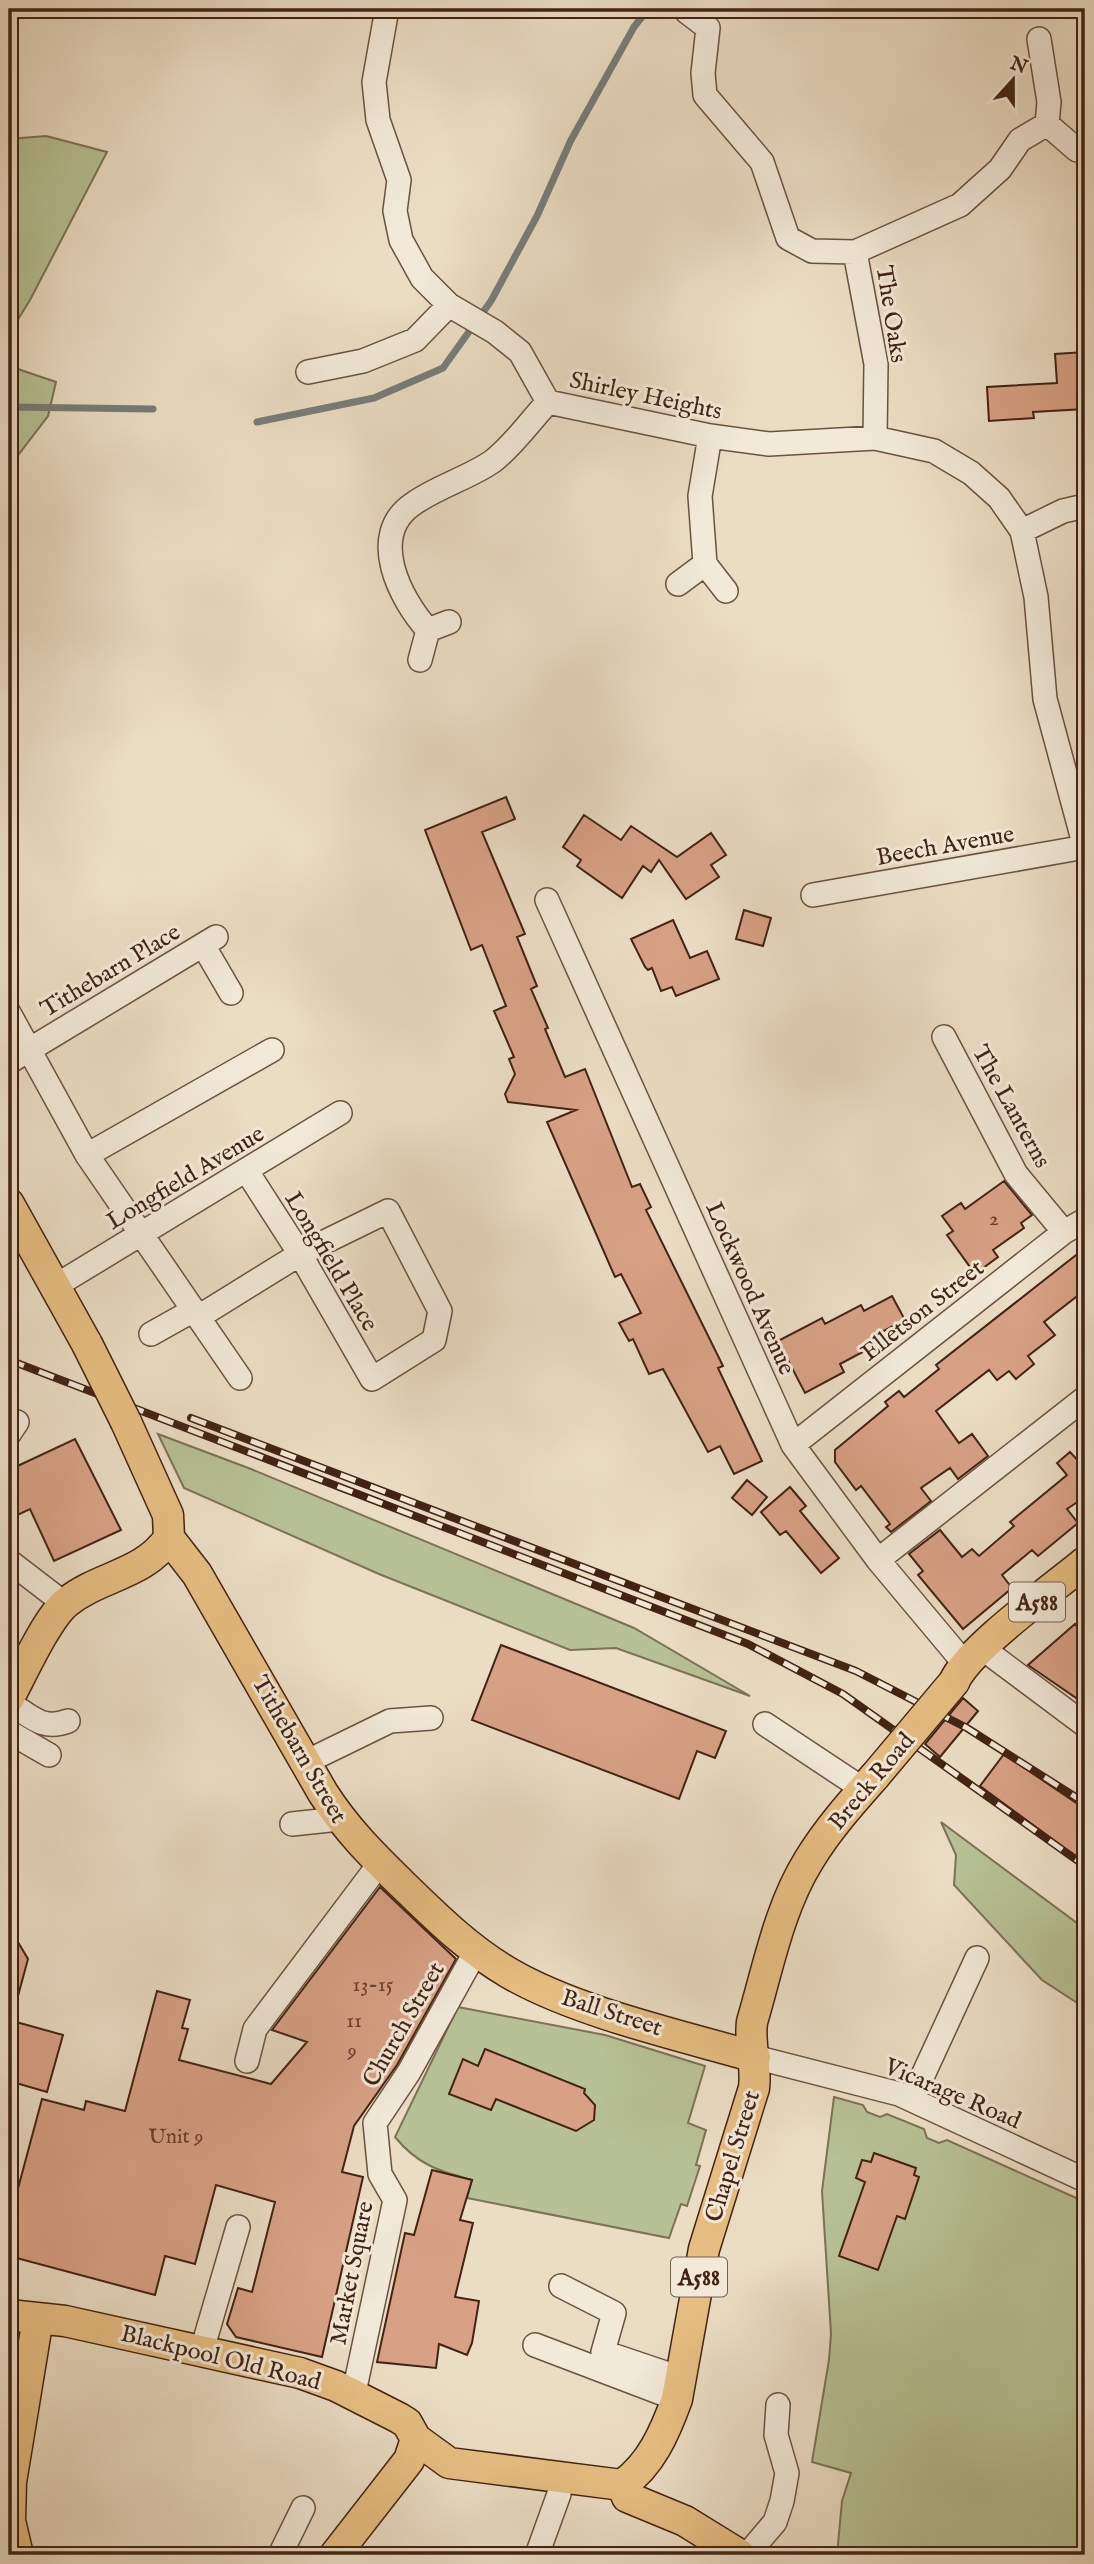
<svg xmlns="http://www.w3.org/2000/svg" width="1094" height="2564" font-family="'IM FELL English',serif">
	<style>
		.green { fill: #b7c195; stroke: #7c7254; stroke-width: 2 }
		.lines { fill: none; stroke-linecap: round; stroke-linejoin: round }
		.stream { stroke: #797c7a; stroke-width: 7 }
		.building { fill: #d8a186; stroke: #422313; stroke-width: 2 }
		.minor-casing { stroke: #6c523f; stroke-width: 26 }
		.major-casing { stroke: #422313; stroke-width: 33 }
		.minor { stroke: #f2e9d9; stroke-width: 23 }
		.major { stroke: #e6be82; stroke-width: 30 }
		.rail-casing { stroke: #422313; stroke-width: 8 }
		.rail { stroke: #f2e9d9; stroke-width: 5; stroke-dasharray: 16; stroke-linecap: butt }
		.major-bridge-casing { stroke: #422313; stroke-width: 33; stroke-linecap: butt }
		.major-bridge { stroke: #e6be82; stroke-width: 30 }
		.labels { text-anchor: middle; stroke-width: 6; stroke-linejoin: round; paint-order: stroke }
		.number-label { font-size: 21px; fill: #684230 }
		.shield { fill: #f2e9d9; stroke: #775e4e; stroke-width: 2 }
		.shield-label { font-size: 23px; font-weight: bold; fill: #422313 }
		.street-label { font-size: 24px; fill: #422313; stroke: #f2e9d9 }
	</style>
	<rect width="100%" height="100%" fill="#ebddc4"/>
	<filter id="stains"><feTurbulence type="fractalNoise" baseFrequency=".00286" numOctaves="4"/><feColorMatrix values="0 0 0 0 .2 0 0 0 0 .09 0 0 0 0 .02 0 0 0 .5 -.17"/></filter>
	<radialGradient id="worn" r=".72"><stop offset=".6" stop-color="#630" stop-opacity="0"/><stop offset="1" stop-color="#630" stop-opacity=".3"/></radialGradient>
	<!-- green -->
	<path class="green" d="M46,136L107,152L30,300L9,334V139Z
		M9,366L56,382L48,416L9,467Z
		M158,1434L251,1469L634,1628L750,1696L616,1648L570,1650L379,1574L184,1488Z
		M941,1822L1085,1929V2008L1042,1980L954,1885L956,1855Z
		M458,2007L605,2035L705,2066L688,2123L706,2130L696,2165L700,2166L687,2206L681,2204L669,2238L467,2198L472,2180C438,2171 417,2164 395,2137Z
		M834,2097L863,2105L867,2112L880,2117L887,2114L924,2129L927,2138L939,2143L947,2140L1085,2202V2555H837L842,2501L851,2473L812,2462L829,2360L831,2334L822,2191Z"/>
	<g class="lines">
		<!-- stream -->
		<path class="stream" d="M9,407L153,409
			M257,422L374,398L443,368L491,301L537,216L571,140L634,27L648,9"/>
	</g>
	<!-- building -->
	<path class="building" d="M1085,352V409L1033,412L1034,418L989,421L987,387L1057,383L1055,354Z
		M506,797L515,819L482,832L525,934L517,937L537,986L531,989L548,1028L545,1029L565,1077L585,1069L632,1187L640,1184L651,1207L646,1210L723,1366L718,1368L762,1461L734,1474L720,1446L708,1452L663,1369L649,1374L633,1339L629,1341L619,1323L641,1313L621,1274L615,1277L547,1122L576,1110L508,1102L505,1094L515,1074L509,1059L514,1057L494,1011L506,1006L482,945L471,950L425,830Z
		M584,815L621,840L631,826L677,857L711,833L726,855L711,865L719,877L686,899L659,860L651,872L643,866L622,898L577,866L581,860L563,847Z
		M744,910L771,918L763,946L736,939Z
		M673,920L690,958L707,951L719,979L676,996L672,987L661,991L652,968L648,970L645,967L631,939Z
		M1004,1181L1032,1215L1021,1223L1024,1228L993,1250L998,1257L975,1274L947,1235L953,1231L942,1216L961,1203L965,1209Z
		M1085,1248V1290L1044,1322L1055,1335L1028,1356L1034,1364L1016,1379L1009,1371L997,1380L989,1370L936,1411L959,1443L972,1434L988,1456L958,1479L950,1468L921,1488L931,1501L891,1532L886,1527L890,1524L861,1486L856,1490L835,1462V1450L888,1406L885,1402L899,1391L904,1397L939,1369L936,1365Z
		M892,1296L905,1320L870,1338L874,1346L840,1364L844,1372L805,1393L778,1341L822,1318L825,1324L861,1305L864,1311Z
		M75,1439L121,1530L54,1561L30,1509L9,1519V1470Z
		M1070,1452L1081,1464L1085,1461V1497L1067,1509L1078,1523L1038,1556L1032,1550L1002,1575L1012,1588L963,1629L918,1575L923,1571L909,1554L940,1530L962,1557L972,1549L979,1556L1014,1526L1010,1522L1067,1475L1057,1463Z
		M747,1480L767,1497L752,1515L732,1498Z
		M790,1487L806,1506L800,1511L839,1558L821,1573L786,1531L780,1535L761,1512Z
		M1075,1624L1085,1635V1704L1028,1665Z
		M501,1645L726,1731L715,1758L697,1751L679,1799L472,1720Z
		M963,1698L978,1711L940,1757L925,1744Z
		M1004,1754L1085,1809V1863L980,1786Z
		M380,1887L456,1959L397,2065L354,2126L342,2172L363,2177L322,2357L236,2337L227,2324L238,2288L252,2292L275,2202L216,2185L195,2264L165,2256L155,2295L9,2256V2222L42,2099L84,2110L86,2101L125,2111L157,1991L190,2000L182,2028L188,2029L179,2060L271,2084L307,2042L272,2030Z
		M9,1927L28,1959L15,2007L9,2006Z
		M9,2020L63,2035L47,2092L9,2081Z
		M485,2049L585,2089L584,2093L595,2105L594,2120L576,2131L496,2099L491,2110L449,2094L463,2059L478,2066Z
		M874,2153L916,2168L914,2175L919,2177L905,2219L897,2216L878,2270L839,2256L865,2182L856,2178L862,2160L871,2162Z
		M432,2170L472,2180L460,2220L473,2223L455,2297L479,2301L472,2343L467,2355L439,2344L436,2368L377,2362L405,2233L414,2235Z"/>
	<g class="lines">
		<defs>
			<path id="minor" d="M387,9L374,82L378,120L399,180L395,211L401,240L422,278L449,305L495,332L520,352L548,402L710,436L769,444L875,438L934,451L971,473L999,498L1022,531L1036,597L1045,699L1085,847
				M687,12L708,28L703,73L705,95L762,162L788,238L812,251L855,252L876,364L875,438
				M1047,124L1077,150
				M855,252L960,205L1000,169L1020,140L1047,124L1049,102L1039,39
				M308,372L363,361L415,340L449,305
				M710,436L700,496L705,564L726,591
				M1022,531L1063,511L1085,506
				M678,584L705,564
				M449,622L428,630C400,599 367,535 413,504C438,486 469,478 493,461C514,445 531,420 548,402
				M420,660L428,630
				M813,895L1085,847
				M547,900L793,1445L878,1560L965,1664
				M203,945L231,993
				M9,1013L87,1155L240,1378
				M944,1037L1016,1174L1064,1232
				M9,1062L216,937
				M87,1155L272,1050
				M57,1285L340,1113
				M200,1316L300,1254L388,1211L440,1311L434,1340L372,1379L300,1254L246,1170
				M151,1334L192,1311
				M9,1434L17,1422
				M793,1445L1064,1232L1085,1220
				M878,1560L1085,1398
				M9,1561L65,1604
				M982,1648L1085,1725
				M9,1703C31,1716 42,1731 68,1721
				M765,1724L863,1789
				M9,1732L49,1755
				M306,1762L390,1721L431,1718
				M292,1824L339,1819
				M755,2057L899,2094L1085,2180
				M247,2061L255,2029L380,1863
				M912,2099L977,1958
				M561,2286L614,2313L603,2352L683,2379
				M535,2345L677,2399
				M202,2350L238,2227
				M351,2393L356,2383L395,2200L380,2174L375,2123L409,2072L476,1951
				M280,2555L303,2508
				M537,2555L559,2494L560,2479
				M747,2555L775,2522L782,2501L787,2473L776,2435L778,2405"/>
			<path id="major" d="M9,1204L87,1344
				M126,1422L168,1515L169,1538L197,1574L323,1793C346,1829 373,1856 403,1885C436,1917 468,1949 509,1973C576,2012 679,2035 755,2057
				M954,1682C968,1649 1054,1588 1085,1562
				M9,1698C22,1674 47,1618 67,1602C101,1575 144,1575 169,1538
				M9,2315L65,2321L300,2373L336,2386L399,2418L407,2423L416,2439L449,2463L622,2485
				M622,2485C651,2465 665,2432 677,2399L704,2249L754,2088C757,2065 749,2045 752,2022C768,1968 779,1908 809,1860C827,1830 852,1802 875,1776
				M622,2485L627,2497L685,2521L740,2555
				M18,2555L10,2521L11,2482L38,2318
				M335,2555L409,2460L416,2439"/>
		</defs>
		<!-- minor casing -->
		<use href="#minor" class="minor-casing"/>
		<!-- major casing -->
		<use href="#major" class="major-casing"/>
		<!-- minor -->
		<use href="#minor" class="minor"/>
		<!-- major -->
		<use href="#major" class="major"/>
		<defs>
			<path id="rail" d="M9,1360L748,1644L843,1694L1085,1866
				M191,1418L856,1671L967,1728L1085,1803"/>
		</defs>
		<!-- rail casing -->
		<use href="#rail" class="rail-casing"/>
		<!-- rail -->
		<use href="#rail" class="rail"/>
		<defs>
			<path id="major-bridge" d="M87,1344L126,1422
				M875,1776L954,1682"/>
		</defs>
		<!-- major-bridge casing -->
		<use href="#major-bridge" class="major-bridge-casing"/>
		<!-- major-bridge -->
		<use href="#major-bridge" class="major-bridge"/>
	</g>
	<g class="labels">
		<!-- number labels -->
		<g class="number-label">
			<text x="994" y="1225">2</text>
			<text x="373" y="1991">13-15</text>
			<text x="354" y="2027">11</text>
			<text x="352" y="2057">9</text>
			<text x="176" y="2143">Unit 9</text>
		</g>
		<!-- shield labels -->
		<g class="shield">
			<rect x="1009" y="1582.5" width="56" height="39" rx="5"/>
			<rect x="671" y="2257.5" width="56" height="39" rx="5"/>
		</g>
		<g class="shield-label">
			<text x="1037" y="1610">A588</text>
			<text x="699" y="2285">A588</text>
		</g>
		<!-- street labels -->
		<g class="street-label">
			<text transform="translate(892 314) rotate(81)" y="8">The Oaks</text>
			<text transform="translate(646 395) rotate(12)" y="8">Shirley Heights</text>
			<text transform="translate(945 845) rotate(-10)" y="8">Beech Avenue</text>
			<text transform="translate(110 970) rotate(-31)" y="8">Tithebarn Place</text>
			<text transform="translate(1012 1106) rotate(61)" y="8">The Lanterns</text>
			<text transform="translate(185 1177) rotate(-31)" y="8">Longfield Avenue</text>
			<text transform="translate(332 1261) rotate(59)" y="8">Longfield Place</text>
			<text transform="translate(751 1288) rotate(66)" y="8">Lockwood Avenue</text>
			<text transform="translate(922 1310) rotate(-38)" y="8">Elletson Street</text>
			<text transform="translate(300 1749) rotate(60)" y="8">Tithebarn Street</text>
			<text transform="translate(871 1781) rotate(-50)" y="8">Breck Road</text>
			<text transform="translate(612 2012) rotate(18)" y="8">Ball Street</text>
			<text transform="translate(403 2024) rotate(-60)" y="8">Church Street</text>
			<text transform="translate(953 2093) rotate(23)" y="8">Vicarage Road</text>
			<text transform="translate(732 2156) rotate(-73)" y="8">Chapel Street</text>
			<text transform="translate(351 2273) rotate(-79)" y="8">Market Square</text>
			<text transform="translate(221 2357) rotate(14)" y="8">Blackpool Old Road</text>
		</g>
	</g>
	<!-- margin -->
	<rect width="1094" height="2564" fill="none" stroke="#ebddc4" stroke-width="35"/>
	<rect x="10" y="10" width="1073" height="2543" fill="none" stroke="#422313" stroke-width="3.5"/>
	<rect x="18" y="18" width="1059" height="2529" fill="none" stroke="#422313" stroke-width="2"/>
	<!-- north arrow -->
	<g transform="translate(1013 80) rotate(21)" stroke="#f2e9d9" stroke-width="5" paint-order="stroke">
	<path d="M0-5L12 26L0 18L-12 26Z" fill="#422313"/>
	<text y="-10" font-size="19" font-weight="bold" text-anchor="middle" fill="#422313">N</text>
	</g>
	<rect width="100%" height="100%" filter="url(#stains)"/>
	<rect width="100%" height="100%" fill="url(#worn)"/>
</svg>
